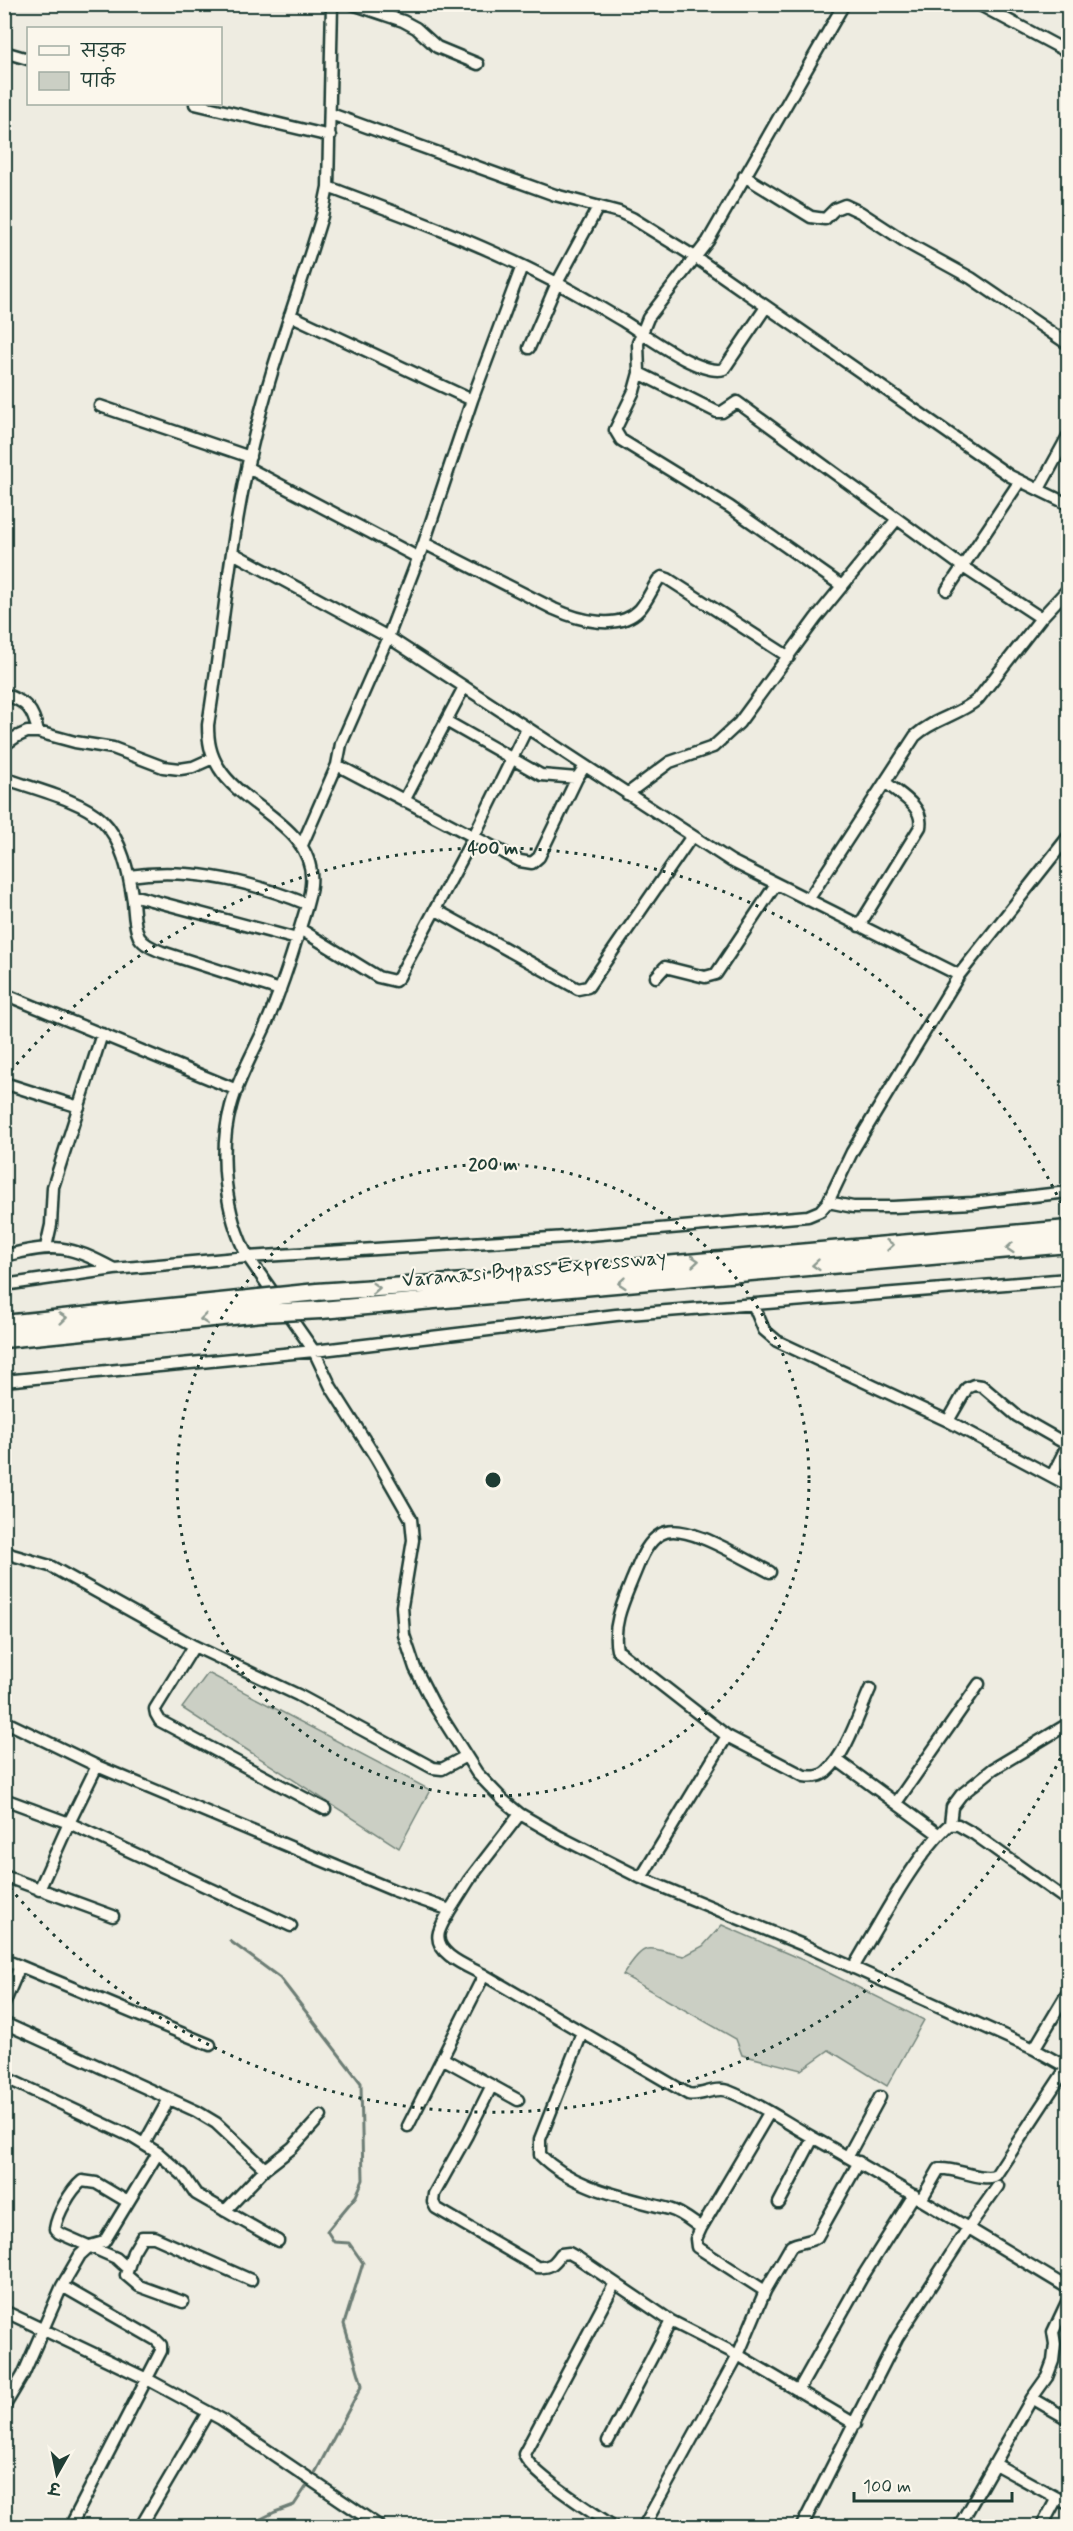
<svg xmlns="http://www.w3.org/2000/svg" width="1073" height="2531" font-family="Mynerve,'Playpen Sans Deva',sans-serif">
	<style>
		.green { fill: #cbcfc4; stroke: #75867c; stroke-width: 1.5 }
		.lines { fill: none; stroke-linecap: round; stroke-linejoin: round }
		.stream { stroke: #6c7d74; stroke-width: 3 }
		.minor-casing { stroke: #1f3d34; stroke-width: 15 }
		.trunk-casing { stroke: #1f3d34; stroke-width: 21 }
		.minor { stroke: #fbf7ec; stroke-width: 10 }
		.trunk { stroke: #fbf7ec; stroke-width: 16 }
		.trunk-bridge-casing { stroke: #1f3d34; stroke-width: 21; stroke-linecap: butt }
		.trunk-bridge { stroke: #fbf7ec; stroke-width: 16 }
		.oneway { stroke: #8d9a90 }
		.ring { fill: none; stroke: #1f3d34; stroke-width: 3; stroke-dasharray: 3 6 }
		.labels { text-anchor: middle; stroke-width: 4.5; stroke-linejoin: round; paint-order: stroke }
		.street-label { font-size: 21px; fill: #1f3d34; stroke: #fbf7ec }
		.centre { fill: #1f3d34; stroke: #fbf7ec; stroke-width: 3 }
		.ring-label { font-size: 18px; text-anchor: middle; font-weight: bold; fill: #1f3d34; stroke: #fbf7ec; stroke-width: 4.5; stroke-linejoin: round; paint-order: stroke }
	</style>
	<rect width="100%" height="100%" fill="#eeece1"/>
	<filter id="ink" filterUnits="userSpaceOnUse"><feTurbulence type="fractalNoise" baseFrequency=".0167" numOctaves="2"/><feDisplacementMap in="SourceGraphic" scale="12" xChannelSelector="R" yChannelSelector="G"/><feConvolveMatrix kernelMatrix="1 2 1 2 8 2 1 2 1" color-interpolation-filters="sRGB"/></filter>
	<g filter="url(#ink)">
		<!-- green -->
		<path class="green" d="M208,1673L430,1790L399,1848L182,1708Z
			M722,1925L805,1961L924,2020L887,2086L829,2050L801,2070L742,2055L736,2039L623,1975C646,1939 646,1948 684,1956L703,1946Z"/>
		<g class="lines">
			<!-- stream -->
			<path class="stream" d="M230,1941L280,1978L361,2083L363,2180L356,2196L327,2231L334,2242L349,2243L363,2263L344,2324L362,2385L315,2473
				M247,2526L275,2512L294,2505L306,2487"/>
			<defs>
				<path id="minor" d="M332,4L328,187L322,216C299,293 270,368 252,446C230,538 223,632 208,725C208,741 210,754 219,768C244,809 317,827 311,885C310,899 304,914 300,928C290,962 279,995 265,1027C253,1053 238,1079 231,1106C218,1153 225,1215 248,1257L314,1351L331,1387L376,1458L411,1519L413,1540L402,1606L404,1635L415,1668L434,1705L477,1773L503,1800L520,1814L560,1837L641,1878L803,1945L1034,2049L1068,2068
					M352,4L403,21L416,28L437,47L478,64
					M978,4L1068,52
					M4,52L28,59
					M195,104L330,136
					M331,114L555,195L619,212L632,218L695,257L1010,476L1068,504
					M744,176L811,217L825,219L835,209L845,205L860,212L909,244L971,278L1068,344
					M328,187C403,215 480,243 551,280C575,292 599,307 623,321C643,333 701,377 724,369L766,307
					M290,315L472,400
					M529,348L557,283L598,207
					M639,373L717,412H722L737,402L963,567L1041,618
					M100,406L250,457
					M248,468L419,558
					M1039,489L1068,436
					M424,543L554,609C578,620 619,632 640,609C647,601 652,589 658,580L662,577L668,579L789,657
					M842,586L730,507L621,440L615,430L634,391L639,373L638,343L648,318L708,241L844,4
					M947,590L1020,481
					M4,694C27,702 33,709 38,732
					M446,721L541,775L577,778
					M4,745L16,737L27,732H38L75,742L113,748L163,767L180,769L193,767L213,758
					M337,765L341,744L388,637L424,543L472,400L522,266
					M4,778C31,788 82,800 102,820C122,839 129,874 133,901C134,912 134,927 139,937C144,945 154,949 162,952L280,990
					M627,794L670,762L713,747L739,723L816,618L897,519
					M404,801L464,687
					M302,845L337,765L520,861L532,863L539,857L577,778L585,766
					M129,876C190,867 250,881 307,904
					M132,895L297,939
					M808,900L915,736C933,719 960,715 978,699L1041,618L1068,589
					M436,910L578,989L588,987L692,836
					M859,926L920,827C924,806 899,794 885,782
					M300,929L378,977L395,981L399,977L473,838L527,728
					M959,975L1068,837
					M656,977L665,967L705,977L716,974L776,884
					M4,994L237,1090
					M4,1083L79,1107
					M828,1202L853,1207H893L973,1203L1068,1192
					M46,1247L51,1225L53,1187L102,1034
					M4,1256C55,1243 69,1245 114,1269
					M4,1285L114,1269L248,1257L567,1237L808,1216L820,1211L828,1202L852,1152L959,975L731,861L388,637L233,553
					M753,1304L764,1330L777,1341L948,1421L1068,1485
					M4,1381L314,1351L616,1315L1068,1279
					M948,1421L967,1388L974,1385L982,1386L1017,1416L1068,1445
					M1052,1476L1068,1444
					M4,1550L12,1555L50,1566L194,1646L298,1695L433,1768L442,1769L466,1756
					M770,1572C747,1561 684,1520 661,1534C645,1543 639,1564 632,1580C623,1602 612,1626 617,1650L727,1736L804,1776C811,1777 820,1777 826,1772C846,1755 859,1713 870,1689
					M194,1646L155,1709L156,1714L160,1721L325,1809
					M4,1721L97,1766
					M837,1760L938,1834
					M4,1799L69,1823L97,1766L393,1890L450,1910L469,1880L520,1814
					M896,1803L979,1684
					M950,1824L952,1807L961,1795L993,1769L1068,1724
					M4,1876L113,1916
					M641,1878L727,1736
					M39,1890L69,1823L291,1926
					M4,1960L20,1966L4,2004
					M20,1966L210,2045
					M853,1968C879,1925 913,1857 950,1824L958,1825L974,1834L1068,1901
					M484,1975L688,2094C702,2097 714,2086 728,2091C757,2102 785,2122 812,2137C899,2185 983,2237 1068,2288
					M4,2023L196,2111L216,2123L265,2169
					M582,2033L540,2139V2155C574,2189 625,2197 669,2209C681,2212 691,2221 701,2228L696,2239L697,2247L765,2291
					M1034,2049L1068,1992
					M442,2058L518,2100
					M4,2077L132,2137L158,2153L183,2175L196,2194L278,2241
					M491,2087L467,2135L434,2194L433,2202L436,2208L537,2267C550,2268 554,2264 561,2254L569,2253L578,2258L671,2321
					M408,2126L484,1975C469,1967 433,1954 439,1932C441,1925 446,1917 450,1910
					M144,2144L169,2099
					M848,2156L880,2097
					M921,2200L939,2169C955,2167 985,2183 996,2175L1067,2067
					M779,2203L813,2138
					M225,2211L265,2169L292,2148L321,2116
					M701,2228L769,2113
					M127,2268L116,2258L59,2233L55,2229C57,2214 71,2190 82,2181L96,2183L128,2202
					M62,2286L156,2340L161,2345V2351L71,2525
					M183,2302L139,2286L126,2275L133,2252L142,2237H154L251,2280
					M4,2311L147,2379L221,2419L379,2526
					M798,2391L861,2279L914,2195
					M1032,2398L1047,2377L1053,2361L1055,2344L1053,2332L1068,2300
					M4,2407L23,2375L62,2286L80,2255L90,2246L104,2242L158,2153
					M608,2441L671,2321L738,2355L765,2291L791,2246C800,2241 808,2243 817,2237L859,2162
					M995,2464L1068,2504
					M141,2526L208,2412
					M613,2526C595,2514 528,2472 524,2454L615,2283
					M644,2526L738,2355L855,2424
					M802,2526L897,2338L968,2228L998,2186
					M959,2526L1032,2398L1068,2419
					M1042,2526L1057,2498"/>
				<path id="trunk" d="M317,1292L495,1280L1068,1229
					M321,1310L1068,1244
					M4,1324L259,1298
					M4,1339L262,1313"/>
			</defs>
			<!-- minor casing -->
			<use href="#minor" class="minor-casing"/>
			<!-- trunk casing -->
			<use href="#trunk" class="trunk-casing"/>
			<!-- minor -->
			<use href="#minor" class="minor"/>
			<!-- trunk -->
			<use href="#trunk" class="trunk"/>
			<defs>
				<path id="trunk-bridge" d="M259,1298L317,1292
					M262,1313L321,1310"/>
			</defs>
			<!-- trunk-bridge casing -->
			<use href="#trunk-bridge" class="trunk-bridge-casing"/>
			<!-- trunk-bridge -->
			<use href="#trunk-bridge" class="trunk-bridge"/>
		</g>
		<!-- one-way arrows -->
		<defs><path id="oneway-chevron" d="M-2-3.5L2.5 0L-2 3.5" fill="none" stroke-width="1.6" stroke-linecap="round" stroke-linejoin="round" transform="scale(1.5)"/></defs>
		<g class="oneway">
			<use href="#oneway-chevron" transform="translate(890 1245) rotate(-5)"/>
			<use href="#oneway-chevron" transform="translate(1010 1248) rotate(175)"/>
			<use href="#oneway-chevron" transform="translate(695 1261) rotate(-5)"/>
			<use href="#oneway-chevron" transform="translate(816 1265) rotate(175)"/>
			<use href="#oneway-chevron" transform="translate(622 1283) rotate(175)"/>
			<use href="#oneway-chevron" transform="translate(376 1288) rotate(-4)"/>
			<use href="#oneway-chevron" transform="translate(63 1318) rotate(-6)"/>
			<use href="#oneway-chevron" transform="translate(204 1319) rotate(174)"/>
		</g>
	</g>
	<!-- distance rings -->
	<g class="ring">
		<circle cx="493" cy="1480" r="316"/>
		<path d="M1068 1742A632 632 0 0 1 5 1882M5 1078A632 632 0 0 1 1068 1218"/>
	</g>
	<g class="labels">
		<!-- street labels -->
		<g class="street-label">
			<text transform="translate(534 1268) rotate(-5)" y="7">Varanasi Bypass Expressway</text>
		</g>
	</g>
	<circle cx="493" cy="1480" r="9" class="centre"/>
	<g class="ring-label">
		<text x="493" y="854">400 m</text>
		<text x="493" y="1170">200 m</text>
	</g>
	<!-- margin -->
	<rect width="1073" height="2531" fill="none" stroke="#fbf7ec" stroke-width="24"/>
	<rect x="12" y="12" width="1049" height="2507" fill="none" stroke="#1f3d34" stroke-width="2" filter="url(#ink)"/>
	<!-- legend -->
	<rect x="27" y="27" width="195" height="78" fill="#fbf7ec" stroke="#a3ada2" stroke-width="1.5"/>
	<rect x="39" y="46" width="30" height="9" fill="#fbf7ec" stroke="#a3ada2" stroke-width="1.5"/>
	<text x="81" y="57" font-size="18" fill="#1f3d34">सड़क</text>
	<rect x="39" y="72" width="30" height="18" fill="#cbcfc4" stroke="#a3ada2" stroke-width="1.5"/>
	<text x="81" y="87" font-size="18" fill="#1f3d34">पार्क</text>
	<!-- north arrow -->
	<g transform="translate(57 2474) rotate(189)" stroke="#fbf7ec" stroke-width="4.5" paint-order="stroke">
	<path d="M0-4.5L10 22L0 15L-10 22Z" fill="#1f3d34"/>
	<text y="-9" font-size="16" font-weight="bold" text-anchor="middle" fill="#1f3d34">उ</text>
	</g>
	<!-- scale -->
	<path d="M854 2492v9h158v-9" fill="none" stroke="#1f3d34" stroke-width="3"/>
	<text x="863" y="2492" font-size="18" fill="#1f3d34" stroke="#fbf7ec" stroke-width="4.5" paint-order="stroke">100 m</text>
</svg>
